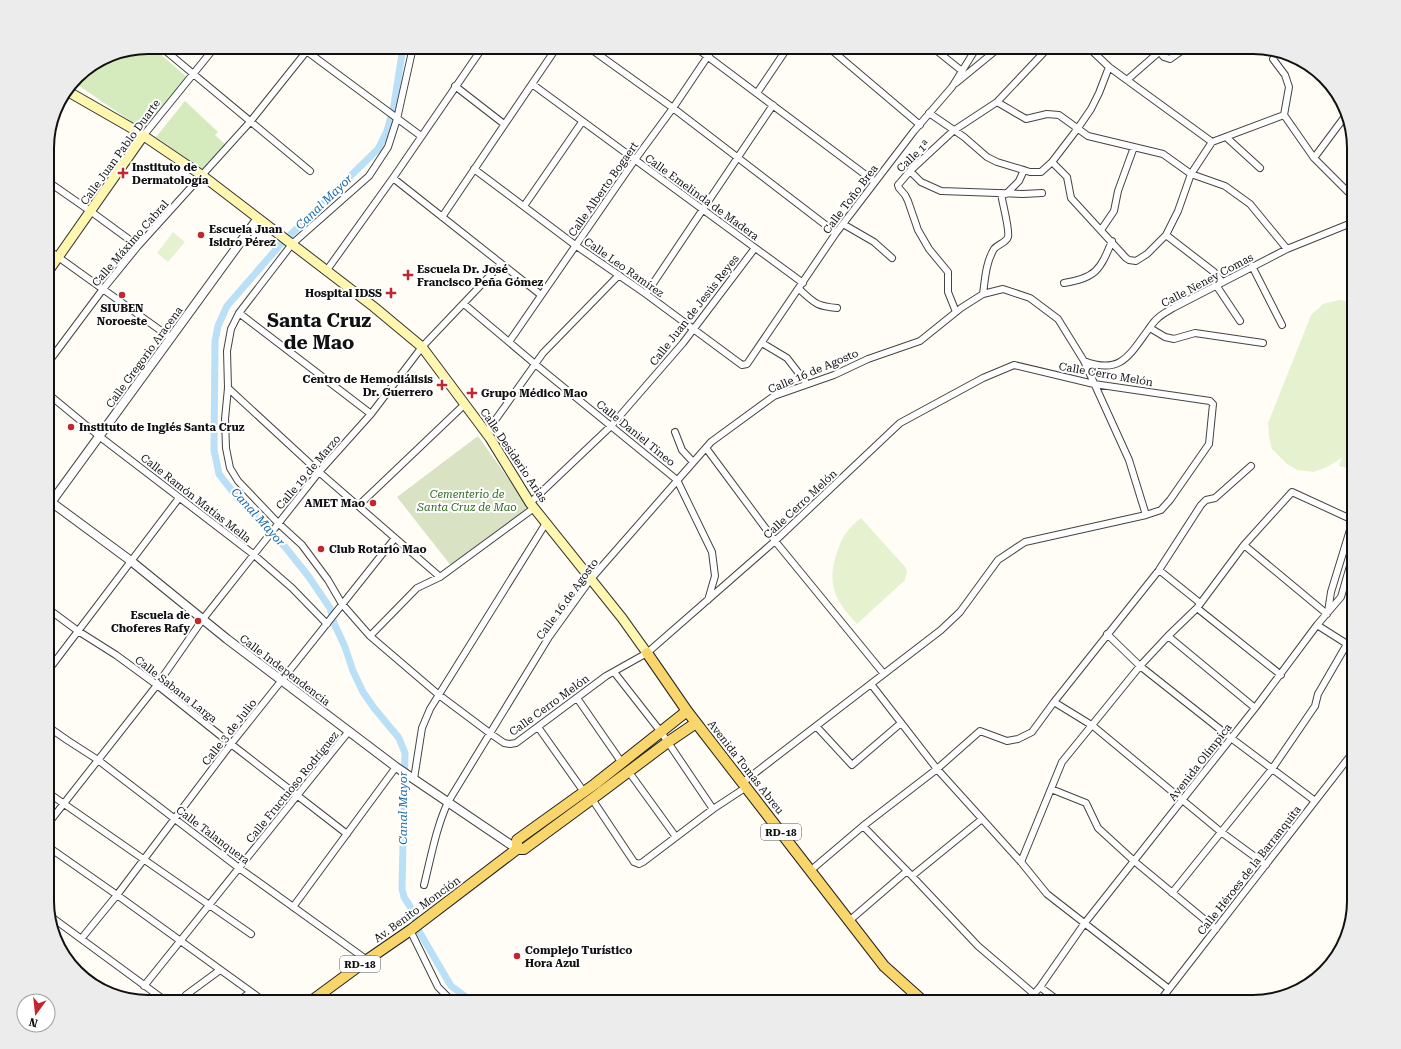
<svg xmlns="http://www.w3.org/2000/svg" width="1401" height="1049" font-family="'Roboto Serif',serif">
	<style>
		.green { fill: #d5ebbd }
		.cemetery { fill: #d9e3c4 }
		.pitch { fill: #e6f2cf }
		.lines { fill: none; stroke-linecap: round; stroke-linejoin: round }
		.canal { stroke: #b9e0f7; stroke-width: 7 }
		.minor-casing { stroke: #444; stroke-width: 8 }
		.tertiary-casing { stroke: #444; stroke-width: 10 }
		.secondary-casing { stroke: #333; stroke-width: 11 }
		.primary-casing { stroke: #222; stroke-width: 12 }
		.minor { stroke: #fff; stroke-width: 6 }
		.tertiary { stroke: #fff; stroke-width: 8 }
		.secondary { stroke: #fff6b0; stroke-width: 9 }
		.primary { stroke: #f9d66b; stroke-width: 10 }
		.poi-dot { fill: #c4262e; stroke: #fff; stroke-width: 1.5 }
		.labels { text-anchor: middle; stroke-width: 4; stroke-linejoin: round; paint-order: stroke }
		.shield { fill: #fff; stroke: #585858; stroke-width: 1 }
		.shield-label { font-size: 10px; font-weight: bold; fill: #111 }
		.street-label { font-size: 11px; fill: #111; stroke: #fff }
		.poi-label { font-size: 11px; font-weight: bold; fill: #111; stroke: #fff; text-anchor: start }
		.park-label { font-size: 11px; font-style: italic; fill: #2f6b1f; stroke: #fff }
		.water-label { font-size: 12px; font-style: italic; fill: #1768a6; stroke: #fff }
		.town-label { font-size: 19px; font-weight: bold; fill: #111; stroke: #fff }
		.rim { fill: none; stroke: #111; stroke-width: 2 }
	</style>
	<rect width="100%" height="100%" fill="#fffdf5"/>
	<!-- green -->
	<path class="green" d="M148,47H152L189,79L145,131L75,83L84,70L110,55Z
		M185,101L218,132L215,135L228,147L206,172L156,137Z"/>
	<!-- cemetery -->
	<path class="cemetery" d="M478,436L530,509L452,567L397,497Z"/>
	<!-- pitch -->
	<path class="pitch" d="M173,232L185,242L168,262L157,253Z
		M1339,300L1354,302V448L1347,468L1339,466L1342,458L1325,468L1313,472L1297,470L1286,463L1272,449L1269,437L1268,423L1311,315L1323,304Z
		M861,518L906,568L907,572L905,580L857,624C835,601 826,584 837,552C839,546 842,538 846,533C850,527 856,522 861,518Z"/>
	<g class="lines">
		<!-- canal -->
		<path class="canal" d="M403,47L394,105L387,131L378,149L280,245L227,306L218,326L215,341L214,450L219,474L236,496L286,548L309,577L330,608L334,623L345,647L353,671L363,692L374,708L399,738L405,753L402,889L404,897L411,908L420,933L451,986L473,1002"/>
		<defs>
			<path id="minor" d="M161,47L310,171
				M301,47L421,136
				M413,47L397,119L388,147L369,176L292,244L239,313L231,329L227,351L228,388L225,419L226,448L230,468L238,481L278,523L302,545L328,580L342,604L370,636L439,695L491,734L504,743L510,744L516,743L606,676L647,653L775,541L900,423L983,378L1014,365L1094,384L1210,401L1213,404L1209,444L1170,500L1161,510L1146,515L1025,542L998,560L960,612L941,630L742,783
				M588,47L673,108L836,233
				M695,47L875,182
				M828,47L920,125
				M932,47L962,71
				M1088,47L1109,67L1212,142
				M1155,47L1164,57L1170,59L1187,47
				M1277,51L1273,59L1285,75L1289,87L1284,115L1314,158L1354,198
				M1127,80L1159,52
				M956,83L1000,47
				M532,84L803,283
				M455,86L504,124
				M757,93L788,47
				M997,102L1026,119L1047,114L1059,115L1088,136L1163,154L1191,174L1225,186L1250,204L1287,249
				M929,113L964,137L987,157L997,162L1030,172H1041L1052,162L1078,128L1091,109L1099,93L1109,67
				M143,136L215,47
				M1226,137L1260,168
				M1314,158L1346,115
				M1052,162L1067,177L1071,198L1126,258L1129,260L1136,261L1147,254L1166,235L1178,211L1191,174L1212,142L1284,115
				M474,169L575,245L646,294L742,365L747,364L836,233L914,131L952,87L977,47
				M910,171L921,182L941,191L1023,194L1042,193
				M393,178L541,295
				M47,181L93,213L138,246
				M1006,194L1019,181L1024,170
				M524,206L582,122
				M442,217L557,47
				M843,224L874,242L892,258
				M1101,230L1114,211L1118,191L1134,147
				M1166,235L1214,272L1222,282
				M47,249L171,338
				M1252,266L1282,325
				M327,270L393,178L483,47
				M1064,283C1096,278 1100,270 1112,241
				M1216,285L1240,321
				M799,289C815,303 815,306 837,308
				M646,294L773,105
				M983,294C985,279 986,262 994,249C998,244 1006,243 1008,237C1010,230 1002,202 1001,193
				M464,304L535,364L677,480L712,552L715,576L708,600
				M956,312L948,292V272L929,249L918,230L908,201L905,195L899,188L898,185L910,171L953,131L997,102L1049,47
				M239,313L371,414
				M1150,328L1165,337L1174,339L1195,333L1263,343
				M509,342L634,161L673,108L714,47
				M762,343L787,358L807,384
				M1084,361C1120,375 1129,356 1148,330C1151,326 1154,321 1158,318C1162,314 1168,311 1173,308L1287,249L1354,222
				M47,364L103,289L138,246L250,122L310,47
				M228,388L319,472L440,577
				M47,393L99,436L253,554L292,588L327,624
				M675,432L682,450L693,462
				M486,433L543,353L619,275
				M706,448L775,541L884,674
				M530,503L611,426L683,343L755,248
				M358,506L465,404
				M1244,545L1327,614
				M1159,570L1200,603
				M47,608L78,631L116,655L157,685L231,744L347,834
				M1197,608L1281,675
				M1328,612L1331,592L1354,517
				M1107,634L1140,666L1231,738L1315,801
				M370,636L417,588L440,577L534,508
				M1168,636L1255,708
				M47,672L179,498
				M614,672L661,732L713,809
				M871,684L937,769L1021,862L1047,894L1169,989
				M577,698L622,763
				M1054,702L1093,726L1221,832L1266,865
				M47,726L67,740L98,760L239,868L367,960
				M816,726L852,765L901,723
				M538,727L584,792
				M629,772L676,837
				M414,779L422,728L430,709L546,523
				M1051,789L1086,803L1098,828L1134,861L1216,929
				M47,792L251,934
				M592,799L634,862L639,864L643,862L713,809L745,788
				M47,825L157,685L203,619L319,472L371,414L422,347L501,264
				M863,826L912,876L978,946L1034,994
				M47,846L117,895L265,1002
				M1021,862L1062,762L1140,666L1168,636L1197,608L1244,545L1292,492L1353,520
				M810,871L863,826L937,769L980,731L1007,741L1018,739L1032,732L1054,702L1159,570L1201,505L1206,500L1215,498L1251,466
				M912,876L982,819
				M424,885C431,857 436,828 448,802L549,637L590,580L711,442L774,396L834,375L868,359L920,341L961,308L983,294L1003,289L1030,298L1058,319L1084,361L1129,460L1146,515
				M1172,893L1272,769L1315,706L1318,694L1347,644L1317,625
				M293,907L396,767
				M50,916L167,1002
				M849,921L907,871
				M410,930L438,987L453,1002
				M81,939L117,895L231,744L395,538
				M144,986L349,731
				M1040,987L1060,1002
				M186,995L220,970
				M237,1002L251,992
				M1027,1002L1040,987L1084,924L1255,708L1317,625L1341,597L1354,552
				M1159,1002L1354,751"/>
			<path id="tertiary" d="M47,499L131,561L227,639L396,767L517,849
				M47,508L258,218"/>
			<path id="secondary" d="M67,91L135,130L203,176L374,307L422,347L490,438L530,503L622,618L647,653
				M47,273L143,136"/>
			<path id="primary" d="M647,653L687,711L884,966L924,1002
				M517,849V840L595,784L687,711
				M310,1002L367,960L412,929L517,849H524L592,799L668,742L696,723"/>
		</defs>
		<!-- minor casing -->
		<use href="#minor" class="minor-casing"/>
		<!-- tertiary casing -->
		<use href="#tertiary" class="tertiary-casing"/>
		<!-- secondary casing -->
		<use href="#secondary" class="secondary-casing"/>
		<!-- primary casing -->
		<use href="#primary" class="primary-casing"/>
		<!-- minor -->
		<use href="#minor" class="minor"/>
		<!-- tertiary -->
		<use href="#tertiary" class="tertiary"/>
		<!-- secondary -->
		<use href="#secondary" class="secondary"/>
		<!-- primary -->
		<use href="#primary" class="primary"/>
	</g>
	<!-- markers -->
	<g class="poi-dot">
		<path d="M121 167h4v4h4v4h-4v4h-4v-4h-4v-4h4z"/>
		<circle cx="201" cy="235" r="4"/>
		<path d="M406 269h4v4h4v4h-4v4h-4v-4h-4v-4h4z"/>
		<path d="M389 287h4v4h4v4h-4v4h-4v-4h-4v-4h4z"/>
		<circle cx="122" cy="295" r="4"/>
		<path d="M440 379h4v4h4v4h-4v4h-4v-4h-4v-4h4z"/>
		<path d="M470 387h4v4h4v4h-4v4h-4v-4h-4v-4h4z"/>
		<circle cx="71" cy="427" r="4"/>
		<circle cx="373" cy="503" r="4"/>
		<circle cx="321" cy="549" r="4"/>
		<circle cx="198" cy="621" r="4"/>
		<circle cx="517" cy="956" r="4"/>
	</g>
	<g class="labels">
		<!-- shield labels -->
		<g class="shield">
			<rect x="761" y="824" width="40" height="16" rx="3"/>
			<rect x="340" y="956" width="40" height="16" rx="3"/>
		</g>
		<g class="shield-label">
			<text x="781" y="836">RD-18</text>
			<text x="360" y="968">RD-18</text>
		</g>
		<!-- street labels -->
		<g class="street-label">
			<text transform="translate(120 152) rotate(-54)" y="4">Calle Juan Pablo Duarte</text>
			<text transform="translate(913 156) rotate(-44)" y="4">Calle 1ª</text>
			<text transform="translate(603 189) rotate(-55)" y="4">Calle Alberto Bogaert</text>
			<text transform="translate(702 197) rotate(36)" y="4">Calle Emelinda de Madera</text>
			<text transform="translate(850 199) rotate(-53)" y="4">Calle Toño Brea</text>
			<text transform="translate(130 243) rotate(-49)" y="4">Calle Máximo Cabral</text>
			<text transform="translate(624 267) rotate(35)" y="4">Calle Leo Ramírez</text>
			<text transform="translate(1207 280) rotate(-28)" y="4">Calle Neney Comas</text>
			<text transform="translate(694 310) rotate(-52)" y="4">Calle Juan de Jesús Reyes</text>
			<text transform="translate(144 357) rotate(-54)" y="4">Calle Gregorio Aracena</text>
			<text transform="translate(813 371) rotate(-23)" y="4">Calle 16 de Agosto</text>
			<text transform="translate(1106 374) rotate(10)" y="4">Calle Cerro Melón</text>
			<text transform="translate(636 433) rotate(39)" y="4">Calle Daniel Tineo</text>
			<text transform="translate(514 455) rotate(56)" y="4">Calle Desiderio Arias</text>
			<text transform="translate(308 472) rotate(-50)" y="4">Calle 19 de Marzo</text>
			<text transform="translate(196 498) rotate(38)" y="4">Calle Ramón Matías Mella</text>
			<text transform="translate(800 504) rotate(-43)" y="4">Calle Cerro Melón</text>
			<text transform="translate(567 599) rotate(-54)" y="4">Calle 16 de Agosto</text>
			<text transform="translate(285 670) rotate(37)" y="4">Calle Independencia</text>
			<text transform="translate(176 689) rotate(38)" y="4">Calle Sabana Larga</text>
			<text transform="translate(549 705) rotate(-36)" y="4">Calle Cerro Melón</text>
			<text transform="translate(229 732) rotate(-52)" y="4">Calle 3 de Julio</text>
			<text transform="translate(1200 762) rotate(-52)" y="4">Avenida Olímpica</text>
			<text transform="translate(746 767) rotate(52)" y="4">Avenida Tomas Abreu</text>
			<text transform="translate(292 787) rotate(-51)" y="4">Calle Fructuoso Rodríguez</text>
			<text transform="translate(213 835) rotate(37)" y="4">Calle Talanquera</text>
			<text transform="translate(1249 870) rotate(-52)" y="4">Calle Héroes de la Barranquita</text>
			<text transform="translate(417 909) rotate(-36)" y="4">Av. Benito Monción</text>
		</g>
		<!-- poi labels -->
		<g class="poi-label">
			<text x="132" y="171">Instituto de<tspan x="132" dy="13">Dermatología</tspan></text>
			<text x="209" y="233">Escuela Juan<tspan x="209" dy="13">Isidro Pérez</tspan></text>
			<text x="417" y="273">Escuela Dr. José<tspan x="417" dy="13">Francisco Peña Gómez</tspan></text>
			<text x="382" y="297" text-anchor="end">Hospital IDSS</text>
			<text x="122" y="312" text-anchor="middle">SIUBEN<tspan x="122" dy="13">Noroeste</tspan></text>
			<text x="433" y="383" text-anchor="end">Centro de Hemodiálisis<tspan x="433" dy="13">Dr. Guerrero</tspan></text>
			<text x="481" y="397">Grupo Médico Mao</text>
			<text x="79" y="431">Instituto de Inglés Santa Cruz</text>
			<text x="365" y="507" text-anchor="end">AMET Mao</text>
			<text x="329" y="553">Club Rotario Mao</text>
			<text x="190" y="619" text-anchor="end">Escuela de<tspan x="190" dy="13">Choferes Rafy</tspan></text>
			<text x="525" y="954">Complejo Turístico<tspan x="525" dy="13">Hora Azul</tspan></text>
		</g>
		<!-- park labels -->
		<g class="park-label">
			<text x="467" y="498">Cementerio de<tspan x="467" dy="13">Santa Cruz de Mao</tspan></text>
		</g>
		<!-- water labels -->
		<g class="water-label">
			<text transform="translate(324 202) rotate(-44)" y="4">Canal Mayor</text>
			<text transform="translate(258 517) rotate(48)" y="4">Canal Mayor</text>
			<text transform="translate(403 808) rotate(-90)" y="4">Canal Mayor</text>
		</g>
		<!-- town labels -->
		<g class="town-label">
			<text x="319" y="327">Santa Cruz<tspan x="319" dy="22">de Mao</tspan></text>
		</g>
	</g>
	<!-- crop -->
	<path d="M0 0H1401V1049H0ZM148 54H1253A94 94 0 0 1 1347 148V901A94 94 0 0 1 1253 995H148A94 94 0 0 1 54 901V148A94 94 0 0 1 148 54Z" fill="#ececec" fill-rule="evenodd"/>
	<path class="rim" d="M148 54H1253A94 94 0 0 1 1347 148V901A94 94 0 0 1 1253 995H148A94 94 0 0 1 54 901V148A94 94 0 0 1 148 54Z"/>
	<!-- north arrow -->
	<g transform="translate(36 1013) rotate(195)"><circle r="19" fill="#ffffff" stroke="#a0a0a0"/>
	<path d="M0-3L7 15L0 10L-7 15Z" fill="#c4262e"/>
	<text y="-6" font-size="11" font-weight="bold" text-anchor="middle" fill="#111111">N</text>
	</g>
</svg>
